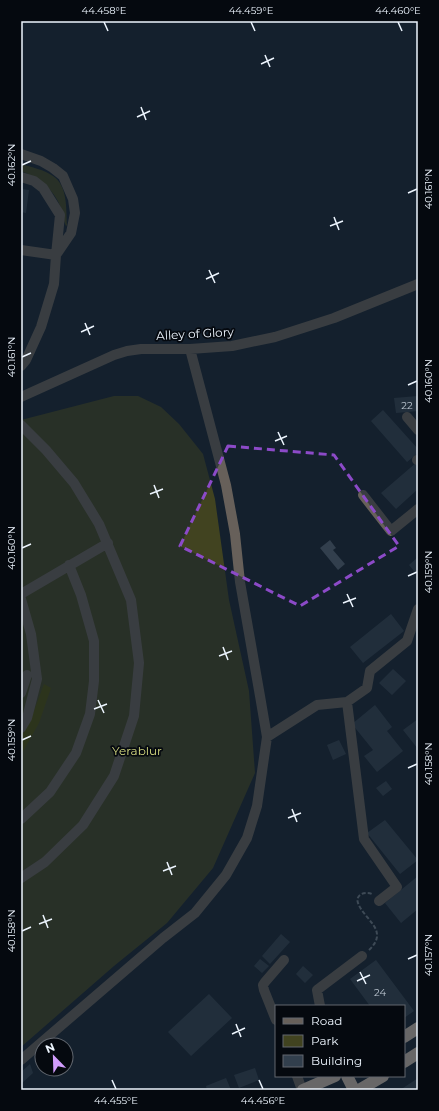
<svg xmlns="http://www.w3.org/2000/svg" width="439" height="1111" font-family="Montserrat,sans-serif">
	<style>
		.green { fill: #414320 }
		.forest { fill: #4b4d08 }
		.building { fill: #323f4d }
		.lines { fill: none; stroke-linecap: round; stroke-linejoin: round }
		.path { stroke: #717c87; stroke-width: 2; stroke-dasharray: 4 2; stroke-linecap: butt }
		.minor { stroke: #67605a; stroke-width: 10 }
		.highway { stroke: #cebdad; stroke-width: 12 }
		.marked { fill: none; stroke: #8c4ac8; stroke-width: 3; stroke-dasharray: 8 5; stroke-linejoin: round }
		.ticks { fill: none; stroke: #edf5fe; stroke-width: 1.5 }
		.labels { text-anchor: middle; stroke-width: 3.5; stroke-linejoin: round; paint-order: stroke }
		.number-label { font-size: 10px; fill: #bec8d2 }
		.street-label { font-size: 12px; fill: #edf5fe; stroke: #05090f }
		.park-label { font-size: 12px; fill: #d7dc81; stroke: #05090f }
		.neatline { fill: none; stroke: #edf5fe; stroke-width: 1.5 }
		.ticks-label { font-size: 10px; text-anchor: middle; fill: #edf5fe }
	</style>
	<rect width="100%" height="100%" fill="#14202d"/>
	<!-- green -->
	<path class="green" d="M21,164C31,167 45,170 53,176C68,186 66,209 67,225L66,226C63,220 63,214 61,208C54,189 39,178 21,171Z
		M114,396H138L161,407L179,424L203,454L215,499L229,600L249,691L255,773L213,868L167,923L114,966L21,1047V420Z"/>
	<!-- forest -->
	<path class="forest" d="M44,684L51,688L39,723L21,755V737L31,719Z"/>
	<!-- building -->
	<path class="building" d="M21,189L29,190L26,213L21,212Z
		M418,396V411L396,413L394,398Z
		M383,410L418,449V453L407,462L371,421Z
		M417,462L418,463V489L396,509L381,493Z
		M330,540L336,548L333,550L345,564L338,570L320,548Z
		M418,557V576L409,565Z
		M391,614L404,631L363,663L350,647Z
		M393,669L406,681L392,695L379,683Z
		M375,705L392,727L387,731L403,751L377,772L364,756L373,750L352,724Z
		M418,719V749L403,730Z
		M339,740L346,754L333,760L327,745Z
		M386,781L392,789L383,796L376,788Z
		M385,820L418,860L400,874L367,833Z
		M418,876V909L401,923L385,903Z
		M281,934L290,942L270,964L262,956Z
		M260,959L269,966L262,973L254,966Z
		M376,960L414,1011L404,1018V1006H370L350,979Z
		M303,966L313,975L305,983L296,974Z
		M209,994L232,1018L191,1056L168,1032Z
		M30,1064L33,1073L21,1084V1072Z
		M255,1068L259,1080L239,1088L234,1075Z
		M226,1078L231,1090H207L206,1086Z
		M418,1078V1090H400Z"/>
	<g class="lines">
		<!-- path -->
		<path class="path" d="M369,950C390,930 364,920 358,903C355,894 366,891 372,894"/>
		<!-- minor -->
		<path class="minor" d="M21,154L41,161L53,168L63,176L73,199L75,213L71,233L56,255L54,284L41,327L26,360L21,366
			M21,177L34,181L43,188L60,215L56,255L21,250
			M21,397L114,355L127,351L141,349H190L232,346L275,337L334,318L418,284
			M407,417L418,430
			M21,425L46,450L74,483L99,524L131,600L139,663L134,716L114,776L83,825L45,862L21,878
			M417,460H418
			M363,495L391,531L418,509
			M21,594L108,543
			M21,599L31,634L37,679L27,718L21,728
			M21,693L27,675
			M347,702L364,839L397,887L379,901
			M267,737L317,705L347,702L367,688L370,671L407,641L418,609
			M21,819L50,792L76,753L90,714L94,681V641L81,595L69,565
			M320,1006L317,990L362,956
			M276,1020L264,990L263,985L265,982L284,960
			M21,1060L163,938L195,913L226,875L247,838L257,806L267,737L260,696L240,582L235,534L226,485L190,349
			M297,1076L302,1090"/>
		<!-- highway -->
		<path class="highway" d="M404,1037L418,1028
			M404,1062L418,1053
			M347,1076L354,1090
			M303,1090L335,1076
			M359,1090L383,1076"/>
	</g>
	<!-- marked area -->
	<path d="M0 0H439V1111H0ZM228,446L334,455L399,546L300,606L180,546Z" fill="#14202d" fill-opacity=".55" fill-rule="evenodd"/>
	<path class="marked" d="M228,446L334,455L399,546L300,606L180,546Z"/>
	<!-- ticks -->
	<path class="ticks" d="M104,22L108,31M251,22L255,31M398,22L402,31M265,55L270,67M261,64L274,58M141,107L146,120M137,117L150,111M22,165L31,161M408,193L417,189M334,217L339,230M330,226L343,221M209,270L215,283M206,279L219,273M85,323L90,335M81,332L94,326M22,357L31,353M408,385L417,381M278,432L284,445M275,441L287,436M154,485L159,498M150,494L163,489M22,548L31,544M408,576L417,572M347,594L353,607M343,603L356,598M223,647L228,660M219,656L232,651M98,700L104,713M94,709L107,704M22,740L31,736M408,768L417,764M292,809L297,822M288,818L301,813M167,862L172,875M163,871L176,866M43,915L48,928M39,924L52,919M22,931L31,927M408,959L417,955M360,972L366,984M357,981L370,975M236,1024L241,1037M232,1034L245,1028M112,1080L116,1089M259,1080L263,1089"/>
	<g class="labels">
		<!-- number labels -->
		<g class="number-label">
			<text x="407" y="409">22</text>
			<text x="380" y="996">24</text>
		</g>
		<!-- street labels -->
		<g class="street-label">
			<text transform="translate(195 334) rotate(-3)" y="4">Alley of Glory</text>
		</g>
		<!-- park labels -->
		<g class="park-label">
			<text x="137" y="755">Yerablur</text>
		</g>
	</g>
	<!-- border -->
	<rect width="439" height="1111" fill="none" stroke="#05090f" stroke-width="44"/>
	<!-- legend -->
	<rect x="275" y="1005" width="130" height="72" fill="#05090f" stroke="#62676f"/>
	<rect x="283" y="1018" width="20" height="6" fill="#67605a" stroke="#62676f"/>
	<text x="311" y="1025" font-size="12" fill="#edf5fe">Road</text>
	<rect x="283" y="1035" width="20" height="12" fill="#414320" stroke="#62676f"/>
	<text x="311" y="1045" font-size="12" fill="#edf5fe">Park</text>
	<rect x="283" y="1055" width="20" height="12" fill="#323f4d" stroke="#62676f"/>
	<text x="311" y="1065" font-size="12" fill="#edf5fe">Building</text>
	<!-- north arrow -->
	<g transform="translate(54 1057) rotate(337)"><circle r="19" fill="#05090f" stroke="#62676f"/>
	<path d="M0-3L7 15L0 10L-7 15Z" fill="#d29dfd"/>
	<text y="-6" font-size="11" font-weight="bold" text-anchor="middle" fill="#edf5fe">N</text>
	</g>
	<rect x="22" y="22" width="395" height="1067" class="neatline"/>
	<g class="ticks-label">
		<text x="104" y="14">44.458°E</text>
		<text x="251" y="14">44.459°E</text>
		<text x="398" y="14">44.460°E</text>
		<text transform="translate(11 165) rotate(-90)" y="4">40.162°N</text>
		<text transform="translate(428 189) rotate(-90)" y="4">40.161°N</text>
		<text transform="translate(11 357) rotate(-90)" y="4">40.161°N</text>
		<text transform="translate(428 381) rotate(-90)" y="4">40.160°N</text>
		<text transform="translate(11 548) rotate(-90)" y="4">40.160°N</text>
		<text transform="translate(428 572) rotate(-90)" y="4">40.159°N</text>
		<text transform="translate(11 740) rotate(-90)" y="4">40.159°N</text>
		<text transform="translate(428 764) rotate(-90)" y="4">40.158°N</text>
		<text transform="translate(11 931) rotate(-90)" y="4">40.158°N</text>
		<text transform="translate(428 955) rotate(-90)" y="4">40.157°N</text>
		<text x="116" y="1104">44.455°E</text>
		<text x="263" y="1104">44.456°E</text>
	</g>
</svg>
